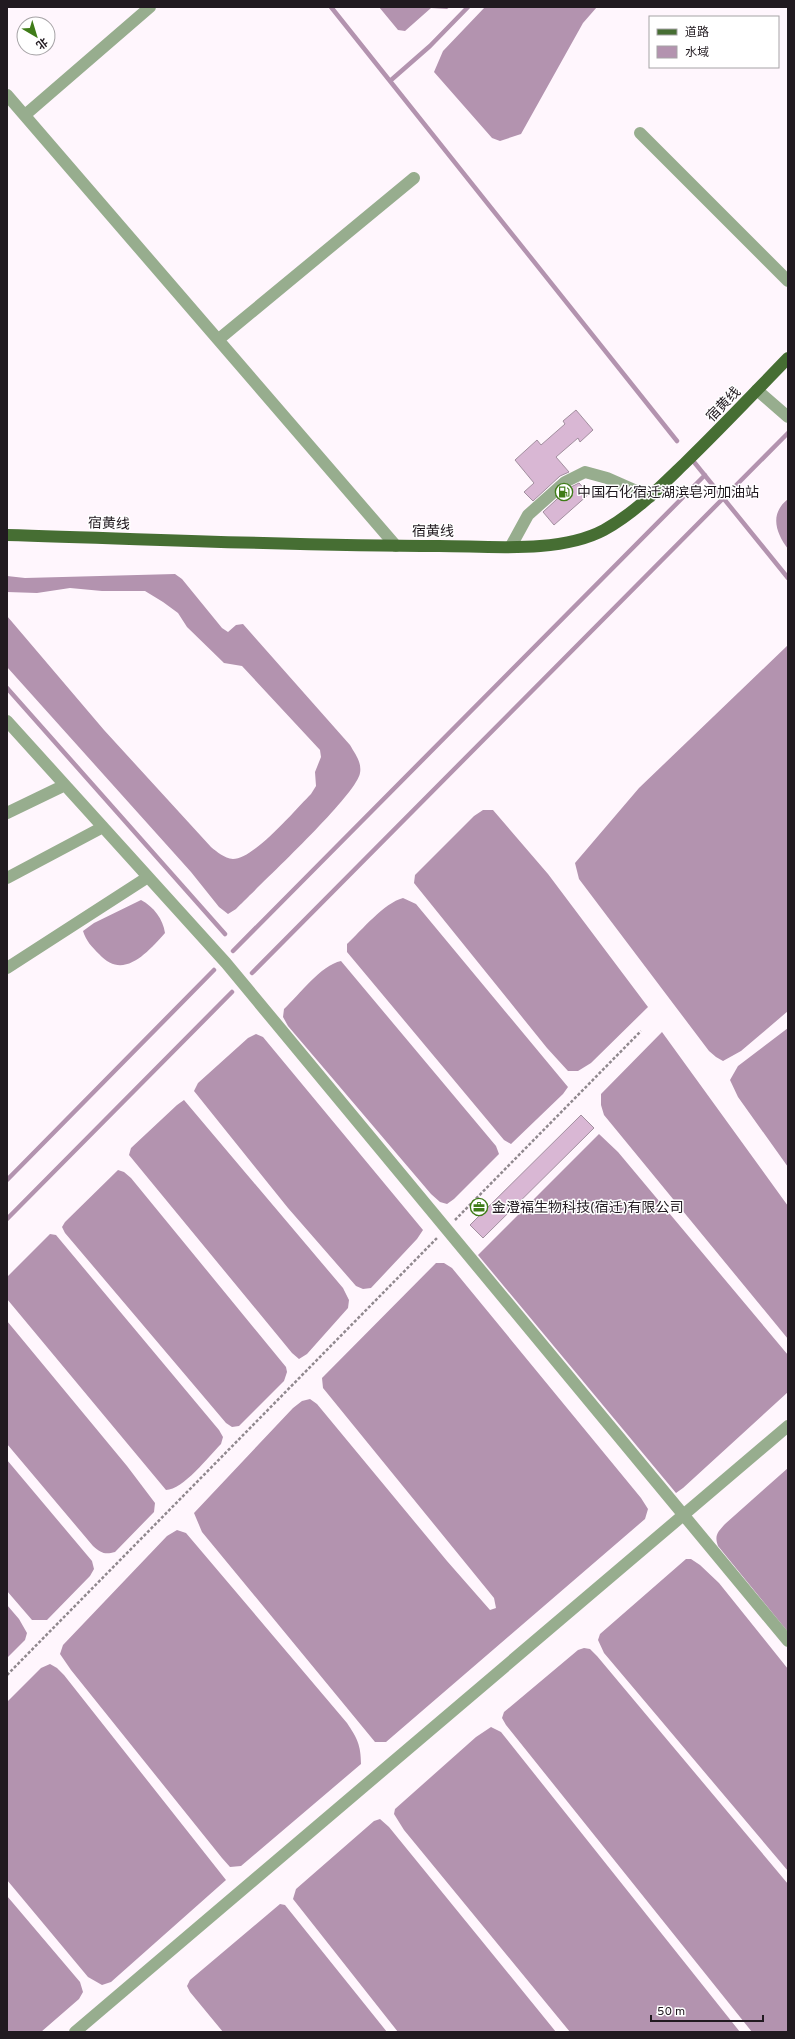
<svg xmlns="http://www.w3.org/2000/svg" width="795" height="2039" font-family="Overpass,'Noto Sans SC',sans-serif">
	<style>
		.water { fill: #b393af }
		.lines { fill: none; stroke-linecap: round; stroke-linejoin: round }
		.stream { stroke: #b393af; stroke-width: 4.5 }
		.building { fill: #d9b7d4; stroke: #a28f9f }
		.path { stroke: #90888e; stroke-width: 2.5; stroke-dasharray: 3 2; stroke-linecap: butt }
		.minor { stroke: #97ad8e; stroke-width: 12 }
		.major { stroke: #466e33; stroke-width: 12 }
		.labels { text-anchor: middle; stroke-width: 3; stroke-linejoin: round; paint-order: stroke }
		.street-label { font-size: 14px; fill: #211a20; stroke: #fff }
		.poi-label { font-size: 14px; fill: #211a20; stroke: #fff; text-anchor: start }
	</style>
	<rect width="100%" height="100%" fill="#fff6fd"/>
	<!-- water -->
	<path class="water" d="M379,7H450L447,9L431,8L405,31L398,30Z
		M485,7H597L583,23L521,134L500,141L492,138L434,72L443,51Z
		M788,499V549C776,533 769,514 788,499Z
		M175,574L182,579L222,628L228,632L236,625L243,624L350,745C355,754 362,762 360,773C356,796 257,887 236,909L228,914L219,907L191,872L7,667V616L104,730L211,847C217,852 224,858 233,859C254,859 296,809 311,794L316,786L315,772L321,757L320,750L242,666L224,663L187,627L178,613L163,602L145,591H102L70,588L37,593L7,592V576L25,578Z
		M788,645V1011L741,1051L723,1061L716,1057L709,1051L579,879L575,863L639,788Z
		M483,810H493L548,874L648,1007L591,1063L578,1071H568L547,1048L414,883L415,875L474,816Z
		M403,898L416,904L568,1087L563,1094L511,1144L504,1140L347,952V944C362,930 384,903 403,898Z
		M141,900C154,907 163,919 165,933C147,953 123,981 99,954C92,947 86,941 83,931L94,923Z
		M341,961L496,1146L499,1154L454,1199L447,1204L440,1202L431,1194L288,1026L283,1017L284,1009C299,995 321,965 341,961Z
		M788,1028V1167L738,1097L730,1080L738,1066Z
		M662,1032L788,1206V1339L604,1115L601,1105V1094Z
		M256,1034L263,1037L423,1230L417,1239L371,1288L363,1289L356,1286L288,1208L194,1091L198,1083L248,1038Z
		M184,1100L343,1288L349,1300L348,1308L307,1354L299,1359L292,1353L129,1155L131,1148L177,1105Z
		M599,1134L618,1152L788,1355V1392L683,1488L676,1493L478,1255Z
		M118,1170L124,1172L131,1178L286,1367L287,1372L284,1381L239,1426L232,1427L226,1423L65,1233L62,1227L65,1222Z
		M50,1234L56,1235L219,1430L223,1437L221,1444C209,1456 183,1490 166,1490L7,1299V1277Z
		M436,1263H444L452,1268L641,1498L648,1509L645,1519L386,1742H375L202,1532L194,1513L293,1408L302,1401L310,1399L317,1404L447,1561L490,1610L496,1608L494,1598L323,1388L322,1378Z
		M7,1321L127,1466L155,1503L154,1512L115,1552C105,1555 101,1553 93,1546L7,1444Z
		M7,1460L92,1561L94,1569L90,1576L47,1620H32L7,1591Z
		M788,1468V1632L718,1546C714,1535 718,1532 725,1524Z
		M177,1530L186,1533L347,1723C357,1738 361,1745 361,1764L241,1866L230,1867L222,1858L71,1670L60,1654L63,1645L167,1536Z
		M686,1559H691L700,1565L719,1583L788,1669V1871L604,1653L598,1640L600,1634Z
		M7,1605L19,1619L27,1633L25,1640L7,1658Z
		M584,1648L590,1649L597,1656L788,1884V2032H752L506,1725L502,1718L504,1712L578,1650Z
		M50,1664L57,1668L64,1675L226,1880L111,1982L102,1985L88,1977L7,1880V1702L41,1668Z
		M491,1727L501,1732L740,2032H570L404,1830L394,1814L395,1809L476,1737Z
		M380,1819L389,1827L556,2032H398L293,1899L296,1889L374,1821Z
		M7,1896L80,1982L83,1992L79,1999L41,2032H7Z
		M280,1904L285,1905L387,2032H223L190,1992L187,1986L190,1980Z"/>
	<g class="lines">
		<!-- stream -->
		<path class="stream" d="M331,7L677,441
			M390,81L430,46L468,7
			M694,462L788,578
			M7,688L225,934
			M233,951L705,475
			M252,973L788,433
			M7,1180L214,970
			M7,1219L232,992"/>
	</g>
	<!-- building -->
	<path class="building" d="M576,410L593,430L580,442L578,438L556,457L569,472L560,476L533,501L524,492L534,483L515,460L537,440L541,445L565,424L563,421Z
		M579,483L589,494L554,525L543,512L569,488Z
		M581,1115L594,1128L483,1238L470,1225Z"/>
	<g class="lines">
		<!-- path -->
		<path class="path" d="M455,1220L641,1031
			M7,1675L437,1238"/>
		<!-- minor -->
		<path class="minor" d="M7,95L396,546
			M25,115L150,7
			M640,133L788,281
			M219,339L414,178
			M757,390L788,417
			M511,546L528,515L565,482L585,472L607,478L650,497
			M7,721L226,963L788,1641
			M7,813L65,785
			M7,878L103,827
			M7,968L148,877
			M75,2032L788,1426"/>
		<!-- major -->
		<path class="major" d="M7,535C151,539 295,546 439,546C489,546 559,554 604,530C635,513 660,487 686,462C721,428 754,393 788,358"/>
	</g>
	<!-- icons -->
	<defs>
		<symbol id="fuel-ring" viewBox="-11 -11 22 22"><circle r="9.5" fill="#fff" stroke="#3f7c18" stroke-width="1.5"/><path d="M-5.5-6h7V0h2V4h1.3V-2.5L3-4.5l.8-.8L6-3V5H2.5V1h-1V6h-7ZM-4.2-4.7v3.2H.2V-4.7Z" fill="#3f7c18"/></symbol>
		<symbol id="office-ring" viewBox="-11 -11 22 22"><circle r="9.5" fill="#fff" stroke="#3f7c18" stroke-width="1.5"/><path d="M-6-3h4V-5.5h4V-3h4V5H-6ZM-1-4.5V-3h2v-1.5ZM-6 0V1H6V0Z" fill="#3f7c18"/></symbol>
	</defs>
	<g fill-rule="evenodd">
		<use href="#fuel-ring" x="554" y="482" width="20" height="20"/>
		<use href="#office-ring" x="469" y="1197" width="20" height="20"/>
	</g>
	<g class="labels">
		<!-- street labels -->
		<g class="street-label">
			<text transform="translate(723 404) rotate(-46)" y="5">宿黄线</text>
			<text transform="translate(109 523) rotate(2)" y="5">宿黄线</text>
			<text x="433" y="536">宿黄线</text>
		</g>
		<!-- poi labels -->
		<g class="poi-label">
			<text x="577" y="497">中国石化宿迁湖滨皂河加油站</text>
			<text x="492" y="1212">金澄福生物科技(宿迁)有限公司</text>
		</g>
	</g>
	<!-- border -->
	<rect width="795" height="2039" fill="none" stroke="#211a20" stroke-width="16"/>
	<!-- legend -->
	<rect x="649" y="16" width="130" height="52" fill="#ffffff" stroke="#a6a3a6"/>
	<rect x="657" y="29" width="20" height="6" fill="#466e33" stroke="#a6a3a6"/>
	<text x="685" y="36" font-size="12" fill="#211a20">道路</text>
	<rect x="657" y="46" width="20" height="12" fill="#b393af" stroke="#a6a3a6"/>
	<text x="685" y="56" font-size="12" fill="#211a20">水域</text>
	<!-- north arrow -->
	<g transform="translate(36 36) rotate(142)"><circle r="19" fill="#ffffff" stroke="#a6a3a6"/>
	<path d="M0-3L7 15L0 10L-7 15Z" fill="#3f7c18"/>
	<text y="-6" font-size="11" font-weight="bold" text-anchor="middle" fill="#211a20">北</text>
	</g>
	<!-- scale -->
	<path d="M651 2015v6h112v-6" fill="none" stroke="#211a20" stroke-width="2"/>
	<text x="657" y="2015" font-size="12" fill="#211a20" stroke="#ffffff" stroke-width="3" paint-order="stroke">50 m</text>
</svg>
